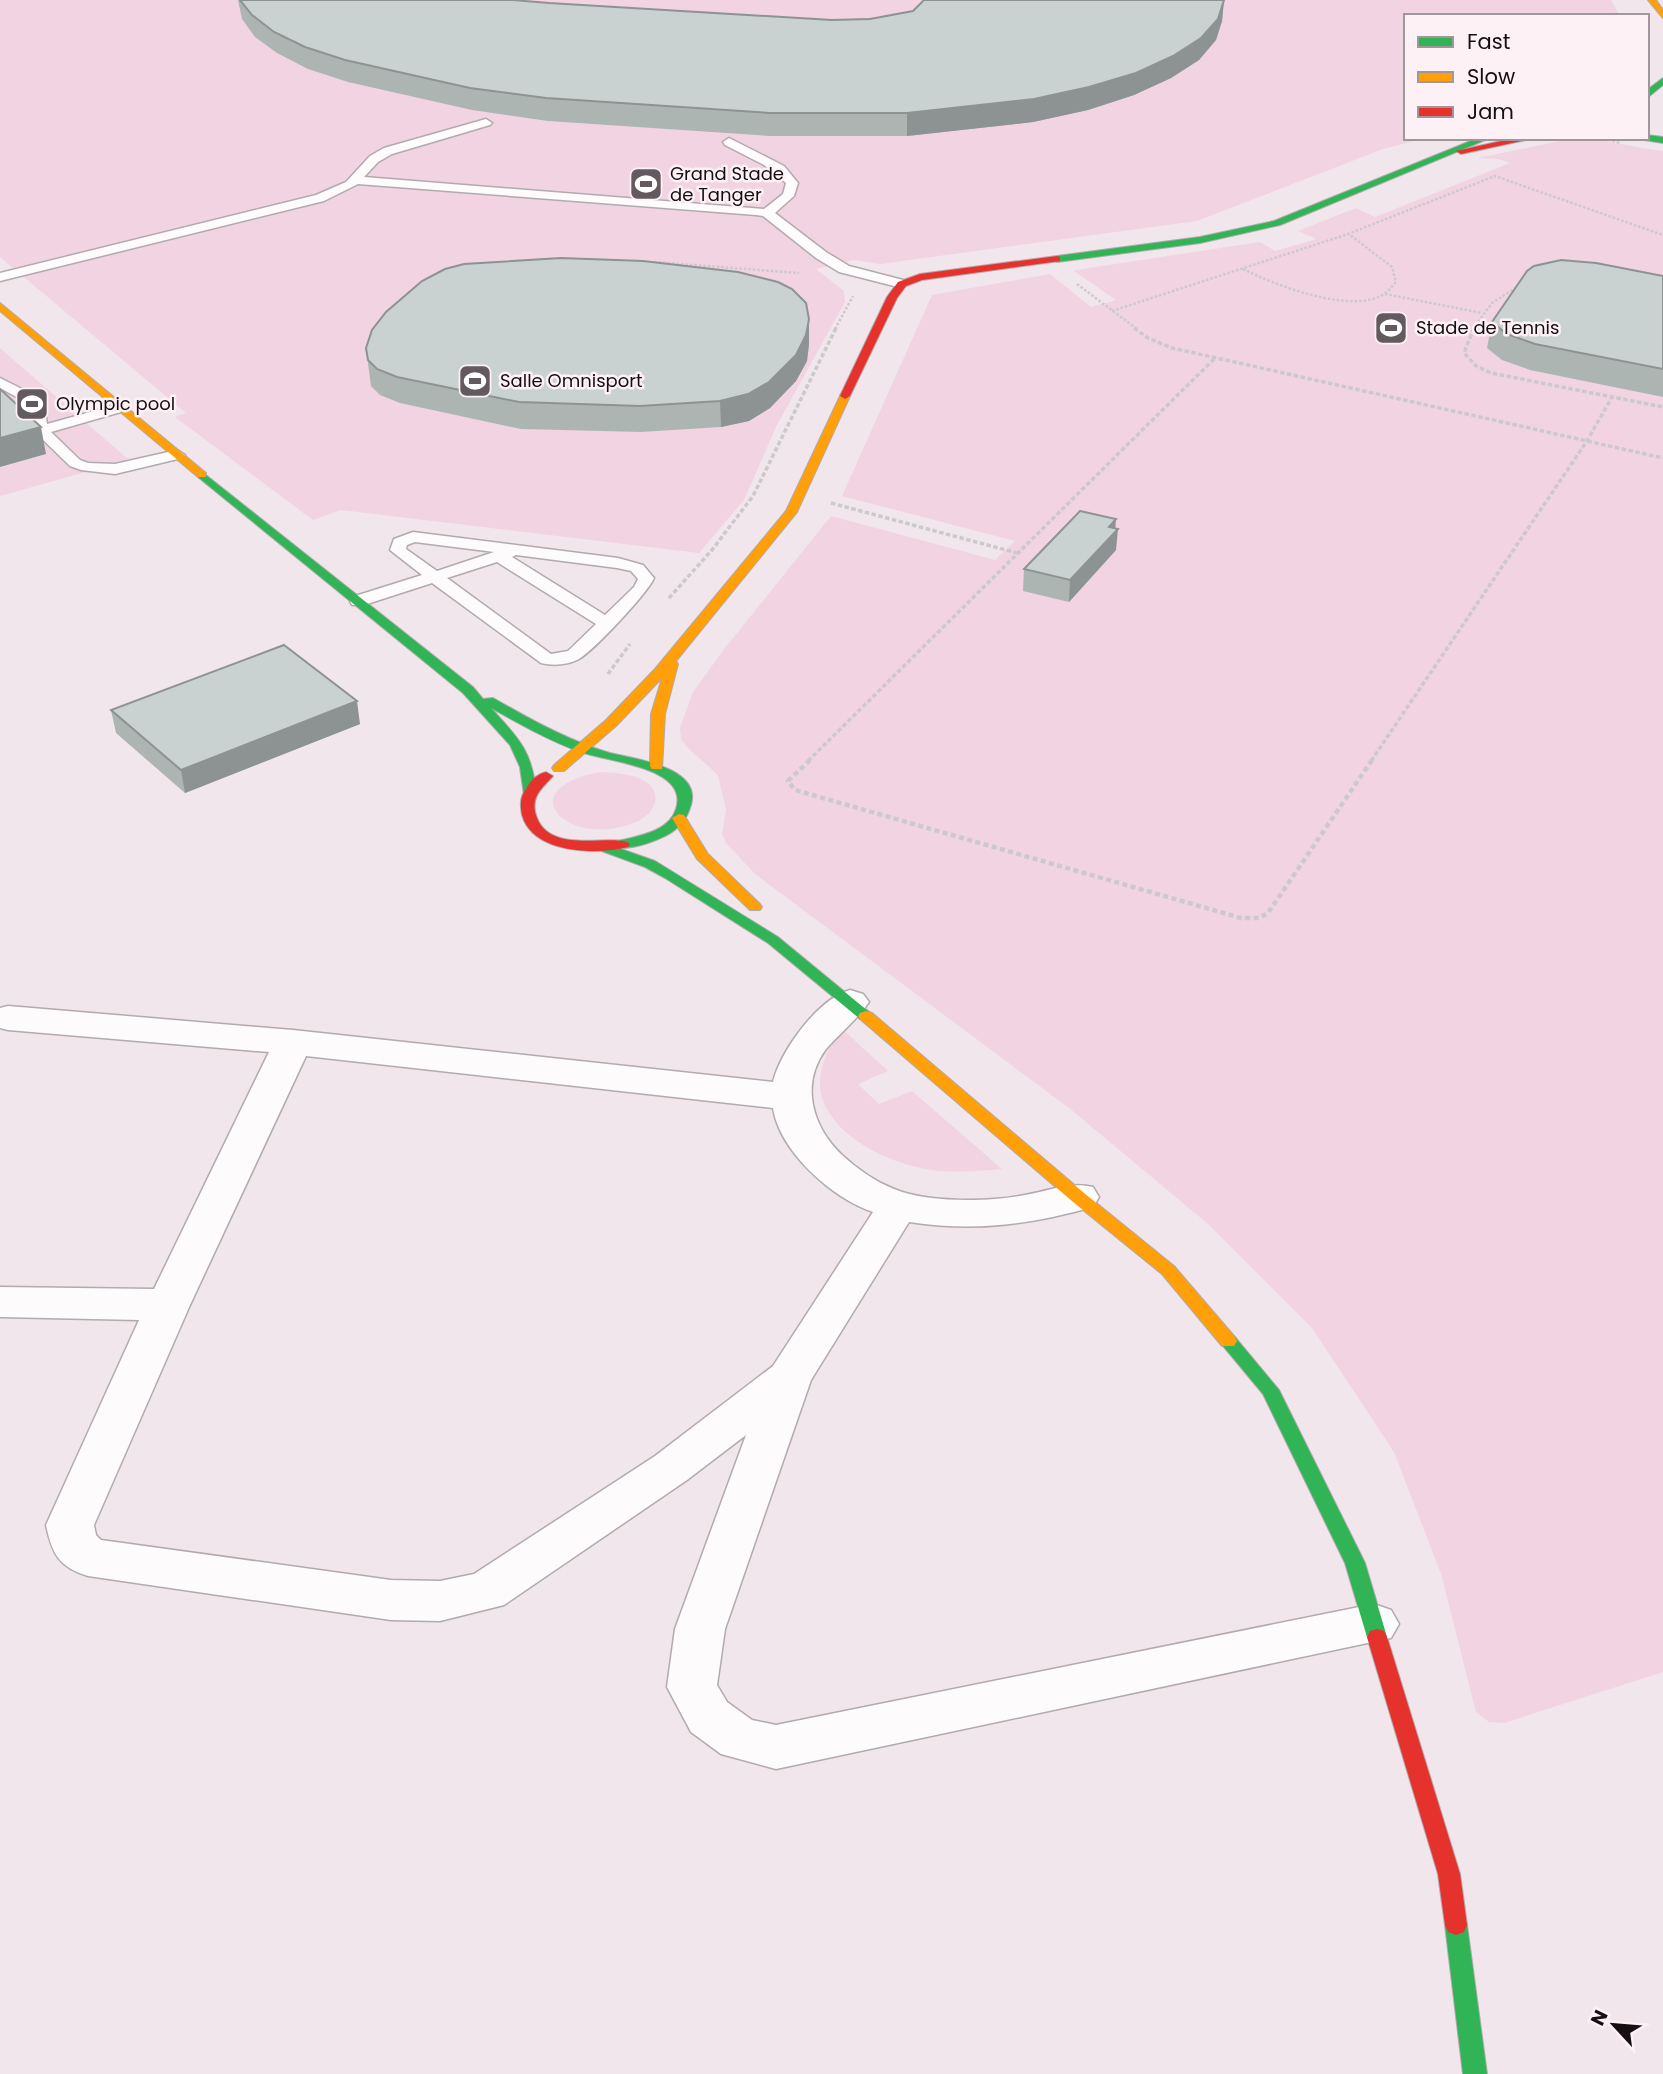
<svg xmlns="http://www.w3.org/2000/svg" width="1663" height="2074" font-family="Poppins,sans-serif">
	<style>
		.green { fill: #f2d3e1 }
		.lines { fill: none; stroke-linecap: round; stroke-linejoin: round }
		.lane-casing { stroke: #b2aaad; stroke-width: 3 }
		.street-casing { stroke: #b2aaad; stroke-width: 3 }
		.fast-casing { stroke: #b2aaad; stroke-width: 2 }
		.slow-casing { stroke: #b2aaad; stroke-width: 2 }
		.jam-casing { stroke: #b2aaad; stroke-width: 2 }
		.path-far2 { stroke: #cdc9cb; stroke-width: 2.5; stroke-dasharray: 2.5 2; stroke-linecap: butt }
		.path-far1 { stroke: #cdc9cb; stroke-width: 3.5; stroke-dasharray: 4.5 2.5; stroke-linecap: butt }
		.path { stroke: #cdc9cb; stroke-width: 4.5; stroke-dasharray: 5 3.5; stroke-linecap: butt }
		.lane { fill: #fdfbfc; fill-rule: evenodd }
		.street { fill: #fdfbfc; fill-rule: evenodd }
		.fast { fill: #30b455; fill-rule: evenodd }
		.slow { fill: #ff9f0a; fill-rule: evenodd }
		.jam { fill: #e5322d; fill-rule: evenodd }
		.wall { fill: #adb5b3 }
		.shaded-wall { fill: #8d9392 }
		.building { fill: #c9d2d0; stroke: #8d9392; stroke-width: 2 }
		.labels { text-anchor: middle; stroke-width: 5; stroke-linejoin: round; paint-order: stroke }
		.far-poi-label { font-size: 18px; fill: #150f12; stroke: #fdf1f6; text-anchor: start }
	</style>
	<rect width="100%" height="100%" fill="#f1e6eb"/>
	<!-- green -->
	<path class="green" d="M0,0H1611L1620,16H1406V138H1425L1383,149L1197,221L880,264L854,260L816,269L844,291L845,302L777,425L744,500L699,553L341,510L313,520L175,417L186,413L0,257Z
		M1574,138C1604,138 1633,148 1663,151V1672L1504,1723L1489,1722L1476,1712L1441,1574L1394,1452L1312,1328L1208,1224L1069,1108L755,874L726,843L722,834L726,810L718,775L688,748L681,739L680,728L693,692L725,648L831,516L995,560L1015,541L842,496L932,295L1050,274L1091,307L1116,300L1074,271L1076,270L1260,242L1275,251L1317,239L1298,231L1356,208L1375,217L1510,163L1499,159L1478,158Z
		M0,348L129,460L0,496Z
		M601,772C618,773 660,775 655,802C653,811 646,817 638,821C570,852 506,789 601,772Z
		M841,1028L888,1071L858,1084L879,1104L912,1091L1002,1169C978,1171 955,1173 932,1170C891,1164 832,1138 821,1094C816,1070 829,1047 841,1028Z"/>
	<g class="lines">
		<defs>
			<path id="lane" d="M486,119L492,123L490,125L392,154L378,162L364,177L764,209L783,194L786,183L764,165L725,145L723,142L729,138L784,166L798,183L794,196L775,213L826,252L849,266L907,281L909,284L902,288L839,272L816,258L763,216L756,215L358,184L324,201L0,281V273L316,195L346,182L370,156L384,148Z
				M0,378L38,397L44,405L47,424L123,403L128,404L130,407L128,410L51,432L80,460L88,463L115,464L177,450L185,455L182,458L115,474L81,470L70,466L36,433L28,403L0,388Z
				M413,532L618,558L643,565L654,578C648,593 593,651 579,659C568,665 553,666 541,663L432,583L364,605H352L350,601L352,597L422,575L390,550L394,539ZM415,542L494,552L437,571L406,549L407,545ZM516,555L617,568L631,571L638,579L634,587L605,615L512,557ZM497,562L596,624L568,651L551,654L447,578Z"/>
			<path id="street" d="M850,990L863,994L869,1002C857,1020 840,1033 826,1049C800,1084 812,1126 841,1154C856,1168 874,1181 894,1189C927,1203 990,1202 1025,1195C1048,1191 1070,1181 1093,1187L1099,1197L1093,1207C1028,1225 975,1232 909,1222L811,1380L725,1629L717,1685L727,1702L752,1720L776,1725L1374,1604L1391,1610L1399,1624L1391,1638L776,1769L721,1754L691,1732L667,1687L675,1629L746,1435L687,1480L504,1605L440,1621L391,1620L88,1576C59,1567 52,1554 46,1525L139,1320L0,1317V1287L154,1289L269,1052L8,1030L0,1028V1008L8,1006L293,1030L773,1082C781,1050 818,999 850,990ZM306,1056L773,1108C780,1152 832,1198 873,1212L773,1366L655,1456L474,1574L440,1581L391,1580L101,1540L96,1535L94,1525L190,1305Z"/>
			<path id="fast" d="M1663,78V85L1647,98V90Z
				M1647,135L1663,137V143L1644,140Z
				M1478,138H1490L1280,225L1200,243L1057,262L1052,259L1057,256L1200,237L1274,221Z
				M202,472L473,687L483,699L493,698C521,714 549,730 579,742C589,746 599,750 610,753C634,759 702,767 691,805C687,819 678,830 665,836C652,842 632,850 618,847L616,844L618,841C638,836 669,832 676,809C690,766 605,762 578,751C548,740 520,724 491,708C518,738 532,750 536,792L534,795H524L520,767L510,745L463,693L198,477V473Z
				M604,843L655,861L778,937L874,1016L872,1019H860L768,943L665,878L645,867L599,850L597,847Z
				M1228,1334L1234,1336L1279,1390L1365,1563L1387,1637L1384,1643L1377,1645L1370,1643L1367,1637L1345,1563L1263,1394L1219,1341L1222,1336Z
				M1456,1915L1464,1918L1467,1925L1487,2074H1463L1445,1925L1448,1918Z"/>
			<path id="slow" d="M1648,0H1656L1663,10V18Z
				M0,303L206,473V477H198L0,311Z
				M841,394L850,396L797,512L676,661L678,664L665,714L662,769H652L650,766L651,714L662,678L616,726L564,771H554L552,768L554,765L606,720L655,669L786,511Z
				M679,814L684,815L708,854L760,904L762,907L760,910H750L697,859L672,818Z
				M866,1011L872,1013L1084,1193L1174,1266L1234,1336L1237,1341L1234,1346H1222L1162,1274L1072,1201L860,1019L858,1016L860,1013Z"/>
			<path id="jam" d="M1515,138H1535L1461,154L1456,151Z
				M1057,256L1060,257V261L922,280L906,286L897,298L850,396L845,399L840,396L887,297L898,282L920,274Z
				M546,772L553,776C541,789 529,798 537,818C552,856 616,832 630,844L628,847C597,855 533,854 522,815C520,805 520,797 526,789C530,781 537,774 546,772Z
				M1377,1629L1384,1631L1387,1637L1460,1874L1467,1925L1464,1932L1456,1935L1448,1932L1445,1925L1438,1874L1367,1637L1370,1631Z"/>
		</defs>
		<!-- lane casing -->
		<use href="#lane" class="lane-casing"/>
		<!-- street casing -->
		<use href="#street" class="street-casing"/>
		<!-- fast casing -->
		<use href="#fast" class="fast-casing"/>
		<!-- slow casing -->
		<use href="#slow" class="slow-casing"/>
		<!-- jam casing -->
		<use href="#jam" class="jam-casing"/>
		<!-- path-far2 -->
		<path class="path-far2" d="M1604,138L1620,143
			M654,262L799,273
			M1243,269C1275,285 1351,315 1384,294C1389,291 1392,286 1396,282L1392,267L1349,234
			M1077,284L1137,329
			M1385,294L1482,313
			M1112,311L1348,234L1495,176L1663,235
			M835,329L853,296
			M1473,329L1492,303L1522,284"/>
		<!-- path-far1 -->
		<path class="path-far1" d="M1134,328L1148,338L1172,348L1663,458
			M1474,328L1464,353L1476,366L1491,373L1663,407
			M831,503L1017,553
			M669,598L712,550L753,496L836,328
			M608,674L630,644
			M808,761L1215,358
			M1371,761L1587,441L1612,397"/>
		<!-- path -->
		<path class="path" d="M810,760L788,781L795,790L1241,918H1259L1268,913L1372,760"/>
		<!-- lane -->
		<use href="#lane" class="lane"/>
		<!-- street -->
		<use href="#street" class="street"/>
		<!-- fast -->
		<use href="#fast" class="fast"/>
		<!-- slow -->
		<use href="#slow" class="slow"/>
		<!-- jam -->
		<use href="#jam" class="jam"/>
	</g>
	<!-- wall -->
	<path class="wall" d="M238,0H513L549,3L832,20L1224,0L1222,21L1216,40L1199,60L1171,78L1134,95L1088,110L1033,122L907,136H771L548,121L472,110L348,82L308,69L277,53L255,37L242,19Z
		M1663,276V397L1530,370L1502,360L1487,348L1492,322Z
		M809,344L807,361L796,381L770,408L749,421L721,427L641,432L521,429L400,403L380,395L371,386L366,348Z
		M1115,528L1116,550L1069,602L1023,591L1024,569Z
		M111,710L360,724L185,793L116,733Z"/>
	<!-- shaded-wall -->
	<path class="shaded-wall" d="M1224,0L1222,21L1216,40L1199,60L1171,78L1134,95L1088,110L1033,122L907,136V113Z
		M809,319V344L807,361L796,381L770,408L749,421L721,427L720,401Z
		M41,427L46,454L0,467V438Z
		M1116,519L1115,532L1118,529L1116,550L1069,602L1070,580L1109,527Z
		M357,701L360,724L185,793L181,770Z"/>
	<!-- building -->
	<path class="building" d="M240,0H513L549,3L832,20L870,19L913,11L924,0H1224L1218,19L1201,38L1173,56L1136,73L1089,87L1034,99L907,113H770L546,98L470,88L345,60L305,47L274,32L252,15Z
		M561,258L643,261L738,272L778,282L792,289L806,303L809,319L806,335L796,355L769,382L748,394L720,401L640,406L519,402L397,377L377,369L368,360L366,348L372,330L386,312L422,281L445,269L464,264Z
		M1561,260L1596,263L1663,276V369L1535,344L1507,334L1492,322L1527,271L1534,266Z
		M0,389L41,427L0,438Z
		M1080,511L1116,519L1109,527L1118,529L1070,580L1024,569Z
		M284,645L357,701L181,770L111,710Z"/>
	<!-- icons -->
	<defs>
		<symbol id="stadium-square" viewBox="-11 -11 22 22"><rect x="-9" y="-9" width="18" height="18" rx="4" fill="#625a5e" stroke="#fdf1f6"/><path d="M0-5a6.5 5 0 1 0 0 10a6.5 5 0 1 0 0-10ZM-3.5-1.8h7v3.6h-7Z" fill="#fff"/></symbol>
	</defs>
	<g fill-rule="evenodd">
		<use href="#stadium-square" x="627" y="165" width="38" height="38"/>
		<use href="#stadium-square" x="1372" y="309" width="38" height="38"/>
		<use href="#stadium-square" x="456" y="362" width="38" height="38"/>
		<use href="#stadium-square" x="13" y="385" width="38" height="38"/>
	</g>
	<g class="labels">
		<!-- far-poi labels -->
		<g class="far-poi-label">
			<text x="670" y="180">Grand Stade<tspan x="670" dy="21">de Tanger</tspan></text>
			<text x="1416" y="334">Stade de Tennis</text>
			<text x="500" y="387">Salle Omnisport</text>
			<text x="56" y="410">Olympic pool</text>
		</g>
	</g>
	<!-- legend -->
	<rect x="1404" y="14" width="245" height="126" fill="#fdf1f6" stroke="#a0979b" stroke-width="2"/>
	<rect x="1418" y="37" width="35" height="10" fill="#30b455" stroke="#a0979b" stroke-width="2"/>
	<text x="1467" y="49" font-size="21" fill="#150f12">Fast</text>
	<rect x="1418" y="72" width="35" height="10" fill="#ff9f0a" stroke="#a0979b" stroke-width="2"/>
	<text x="1467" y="84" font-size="21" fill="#150f12">Slow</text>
	<rect x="1418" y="107" width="35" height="10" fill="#e5322d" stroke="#a0979b" stroke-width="2"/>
	<text x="1467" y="119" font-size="21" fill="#150f12">Jam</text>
	<!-- north arrow -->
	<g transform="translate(1614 2025) rotate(296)" stroke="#fdf1f6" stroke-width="5" paint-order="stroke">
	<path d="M0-5L12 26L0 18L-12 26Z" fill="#150f12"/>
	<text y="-10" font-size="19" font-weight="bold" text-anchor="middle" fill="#150f12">N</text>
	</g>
</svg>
